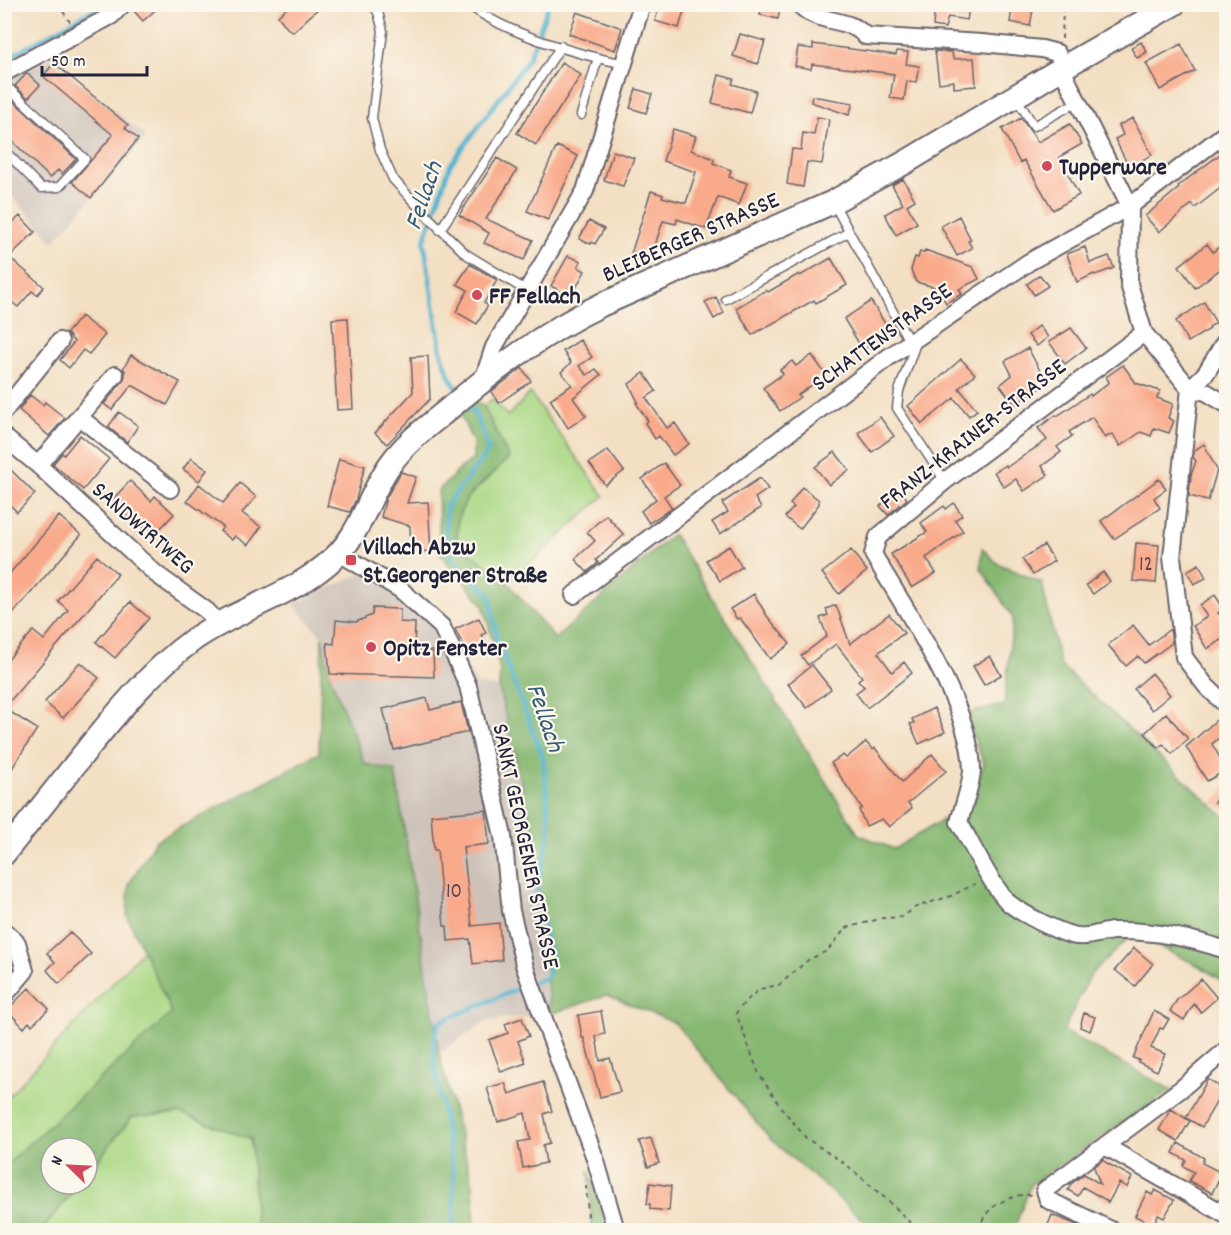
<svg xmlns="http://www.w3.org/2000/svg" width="1231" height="1235" font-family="Dekko,sans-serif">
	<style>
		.industrial { fill: #cdc2b9 }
		.green { fill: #aad885; stroke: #667d60; stroke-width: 1.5 }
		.forest { fill: #87b872; stroke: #546d56; stroke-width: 1.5 }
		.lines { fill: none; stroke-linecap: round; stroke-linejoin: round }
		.stream { stroke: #51b3d0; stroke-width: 4.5 }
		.building { fill: #f9aa8b }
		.service-casing { stroke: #6b646b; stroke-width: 11 }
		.minor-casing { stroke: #6b646b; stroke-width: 20 }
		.secondary-casing { stroke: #6b646b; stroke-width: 26 }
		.path { stroke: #6b646b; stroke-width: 2; stroke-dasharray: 4.5 4.5; stroke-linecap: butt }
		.service { stroke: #fff; stroke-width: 8 }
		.minor { stroke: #fff; stroke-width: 16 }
		.secondary { stroke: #fff; stroke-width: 22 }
		.poi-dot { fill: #d1495b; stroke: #fbf7ec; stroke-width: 2 }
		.labels { text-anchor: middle; stroke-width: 4.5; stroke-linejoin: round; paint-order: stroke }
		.number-label { font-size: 21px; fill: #58444f }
		.poi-label { font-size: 24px; font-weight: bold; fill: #22223b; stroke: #fbf7ec; text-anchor: start }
		.street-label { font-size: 24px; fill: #22223b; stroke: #fbf7ec }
		.water-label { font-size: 26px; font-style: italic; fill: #355c77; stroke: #fbf7ec }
	</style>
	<rect width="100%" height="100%" fill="#fbf7ec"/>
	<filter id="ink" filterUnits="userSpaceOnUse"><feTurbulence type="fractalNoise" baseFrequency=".0167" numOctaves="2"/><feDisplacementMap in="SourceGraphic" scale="12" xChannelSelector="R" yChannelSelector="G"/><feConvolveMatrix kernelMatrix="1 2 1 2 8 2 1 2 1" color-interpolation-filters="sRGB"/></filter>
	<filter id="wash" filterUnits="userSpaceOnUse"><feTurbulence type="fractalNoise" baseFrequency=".008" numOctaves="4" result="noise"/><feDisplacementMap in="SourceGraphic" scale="24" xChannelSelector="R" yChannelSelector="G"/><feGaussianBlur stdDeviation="1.35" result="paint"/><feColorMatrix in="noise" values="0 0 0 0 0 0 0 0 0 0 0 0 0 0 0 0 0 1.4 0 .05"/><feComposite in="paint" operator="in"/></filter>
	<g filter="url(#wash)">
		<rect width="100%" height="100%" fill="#f3dfc3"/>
		<!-- industrial -->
		<path class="industrial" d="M51,59L146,137L53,242L5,188L4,80Z
			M363,573L438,616L477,684L499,688L535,841L550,1014L486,1021L439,1053L395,771L365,764L329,673L322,637L294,604Z"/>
		<!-- green -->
		<path class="green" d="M530,393L604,496L508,583L457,542L458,518L467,498L508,458L484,407L492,399L508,416Z
			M143,950L173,1013L5,1166V1100Z
			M180,1113L251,1139L256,1230H42L79,1184H87V1174L132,1117Z"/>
		<!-- forest -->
		<path class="forest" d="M475,400L484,407L509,458L467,498L458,518L457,542L508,583L555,639L673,534L858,834L894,849L966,806L984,764L965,714L1004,705L1013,618L981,568L982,548L997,563L1042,583L1060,665L1226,818V983L1199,966L1133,934L1091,974L1063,1031L1172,1090L1031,1184L1014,1230H875L770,1139L675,1023L607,995L550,1014L535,841L499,688L500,669L483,604L440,554L438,491L462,467L473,459V442L460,414Z
			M322,637L329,673L365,764L395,771L439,1053L473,1185L475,1230H256L251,1139L180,1113L132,1117L87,1174V1148H51V1184H79L42,1230H5V1166L172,1013L127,916L129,884L155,841L319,753Z
			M589,1170L607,1230H592Z"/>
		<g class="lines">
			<!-- stream -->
			<path class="stream" d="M4,60L104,4
				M459,391L450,378L441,351L424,242L450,165L529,58L549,4
				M468,403L477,418L489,450L446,506V549L457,564L490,595L497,639L543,757L550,831L536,892L551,959L547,977L535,982
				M453,1230L454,1176L434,1062V1039L439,1022L527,985"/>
		</g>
		<g id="blocks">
			<!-- building -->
			<path class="building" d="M139,4H162L143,21L133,10Z
				M291,4H323L293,32L287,28L278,16Z
				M660,4H686L679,28L655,21Z
				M762,4H781L778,19L760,15Z
				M935,4H970L967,20L948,17L945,28L933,26Z
				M1013,4H1034L1030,26L1010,22Z
				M577,12L622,28L615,50L569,34Z
				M740,34L765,41L758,64L733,56Z
				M1141,42L1147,52L1137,58L1131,48Z
				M813,44L896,55L897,51L908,52L906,64L919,66L916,82L907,81L904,100L890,98L894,74L812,64L811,69L795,66L798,47L813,49Z
				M1181,44L1195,71L1160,90L1146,63Z
				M935,51L952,52L953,59L974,58L976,86L954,88V81L939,83Z
				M562,62L581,75L536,145L517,133Z
				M54,63L128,125L125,128L138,139L91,198L72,182L113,135L43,76Z
				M27,73L40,85L28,98L15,86Z
				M719,75L734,79L732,84L756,91L750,113L712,103Z
				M636,89L652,94L646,113L630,108Z
				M7,95L76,159L62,174L58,170L50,178L4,133V97Z
				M812,96L853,103L849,115L811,102Z
				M817,117L829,119L822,164L807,162L803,187L787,184L792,149L801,150L803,133L814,135Z
				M1021,118L1038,142L1070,124L1082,144L1059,157L1079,195L1053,210L1024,160L1020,163L1002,129Z
				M1133,118L1152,155L1129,167L1115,139L1123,135L1119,125Z
				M673,129L696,136L691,150L714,159L713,163L731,170L729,177L747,183L739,205L718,197L706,229L677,219L676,224L663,221L649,263L630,257L651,191L663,195L662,197L686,203L696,172L663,161Z
				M557,146L578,156L548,220L527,211Z
				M1227,149V183L1195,208L1192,204L1159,232L1145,216L1179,188L1178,186Z
				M613,151L634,158L623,186L604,180Z
				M497,158L517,170L486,219L533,240L524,260L484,243L489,233L459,215Z
				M903,179L915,200L907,205L917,223L896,235L885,214L903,204L892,185Z
				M20,216L35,232L9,257L44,287L37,295L32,291L18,307L4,296V230Z
				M959,216L971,240L968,241L972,248L957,256L941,226Z
				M589,221L604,229L595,244L592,242L591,244L579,239Z
				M1207,244L1213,252L1220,246L1227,254V264L1195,288L1179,266Z
				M1085,247L1090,263L1109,256L1114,268L1095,275L1094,274L1077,282L1067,254Z
				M925,250L973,267L979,279L959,289L962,294L946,303L938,288L916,282L911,270L915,257L918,258L920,252L924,253Z
				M568,256L581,261L578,267L585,271L571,297L551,286Z
				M831,258L847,285L816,303L814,300L752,335L736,308L766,290L768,292L799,274L800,276Z
				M470,264L497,280L484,303L488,305L477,324L456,312L468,290L457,284Z
				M1040,275L1048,286L1034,295L1027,284Z
				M716,297L724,313L714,319L705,302Z
				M871,301L891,333L863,350L844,319Z
				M1204,302L1216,323L1209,327L1210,329L1188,342L1176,321Z
				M81,316L105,335L89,354L83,350L69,368L60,360L74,342L67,333Z
				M348,318L353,409L337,410L332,319Z
				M1039,326L1048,337L1037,346L1028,335Z
				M1071,328L1086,348L1065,364L1049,342Z
				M580,340L592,357L579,366L587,375L596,369L601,375L573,398L586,416L568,428L550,399L572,385L561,372L571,363L563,351Z
				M1028,348L1047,384L1029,394L1015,405L1000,385L1012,375L1005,361Z
				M131,355L180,382L167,405L132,385L112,410L104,404L123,381L125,376V370L123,369Z
				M812,355L826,375L798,395L800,397L780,411L763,388L783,374L780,370L792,361L796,366Z
				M428,356L430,399L387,444L375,433L413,392L411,357Z
				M961,359L975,374L959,388L977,410L969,416L954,398L922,424L908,406Z
				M1123,365L1136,383L1160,391L1157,398L1173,404L1168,418L1174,421L1169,433L1154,428L1151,436L1141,432L1120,446L1112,434L1105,438L1092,417L1069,432L1072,436L1057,447L1061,452L1042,466L1048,475L1024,491L1016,479L1004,487L994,472L1006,465L1007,467L1047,440L1038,428L1056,415L1057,416L1090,394L1091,396L1109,382L1106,377Z
				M522,368L531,381L499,403L491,392Z
				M644,373L656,391L646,398L667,428L675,423L689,444L673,455L659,436L655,439L645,423L648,421L636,403L638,402L629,384Z
				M30,395L43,405L45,402L65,418L49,436L19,410Z
				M119,412L138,426L127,442L108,427Z
				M880,417L894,436L872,452L858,433Z
				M80,435L109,459L83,490L53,464L62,453L64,455Z
				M1204,444L1217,470L1208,501L1189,496L1191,475L1196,461L1193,457L1195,450Z
				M608,450L624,471L605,485L589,463Z
				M835,452L849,470L829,485L815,467Z
				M191,458L207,470L199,481L183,469Z
				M339,459L365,466L356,499L350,512L327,506Z
				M664,463L680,485L664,496L672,508L649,523L641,511L656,499L642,479Z
				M11,470L35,494L17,512L4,499V476Z
				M401,472L416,477L407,503L428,502L431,551L411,552L410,526L381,517L386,498Z
				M760,478L768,489L755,498L761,508L720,534L712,522L728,512L722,503Z
				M1159,479L1166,489L1154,498L1160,508L1114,539L1101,521Z
				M130,481L151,501L155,496L174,514L155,534L145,525L143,528L137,523L135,525L111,501Z
				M240,483L256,497L242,513L261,527L248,545L235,536L232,540L220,531L223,527L187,501L199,484L223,503Z
				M802,487L819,500V504L800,529L785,517L794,507L790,504Z
				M900,490L907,499L888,515L880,506Z
				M954,503L962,515L955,520L963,531L926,558L936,573L912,588L891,554L927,532L921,523L944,506L946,509Z
				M606,515L624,535L596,560L598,563L587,572L575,559L595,541L587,532Z
				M59,516L81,535L4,624V580Z
				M1136,543L1159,545L1156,583L1133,581Z
				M1044,545L1054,561L1033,575L1022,559Z
				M729,546L742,567L720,581L706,560Z
				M851,550L867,571L839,594L822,573Z
				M97,556L118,574L4,708V664L33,631L44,640L68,610L58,601Z
				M1199,564L1206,578L1194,584L1187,571Z
				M1103,572L1110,581L1093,594L1086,585Z
				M754,594L767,616L790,644L770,659L740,618L737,619L730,609Z
				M1215,595L1224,609L1218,613L1227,625V636L1207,649L1193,626L1207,617L1200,605Z
				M130,602L149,618L115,658L96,642Z
				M836,605L850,644L889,614L904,633L878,653L892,672L904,662L912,673L867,708L856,693L864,687L858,680L862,677L836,644L808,665L801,656L827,636L820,618L828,615L826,609Z
				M373,608L400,609V622L415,623L414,650L433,651L434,677L330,674L327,643L334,644L336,620L356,622L372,615Z
				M479,618L486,633L482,635L486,644L467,653L455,629Z
				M1133,625L1149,645L1170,629L1172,643L1144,663L1138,656L1126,666L1108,645Z
				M990,656L1001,675L984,685L973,666Z
				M80,662L99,678L63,718L45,702Z
				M812,665L831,689L807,708L788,684Z
				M1152,673L1170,695L1152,710L1134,689Z
				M427,698L430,710L461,702L468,732L394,750L383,709Z
				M4,708L37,729L4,781L5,725Z
				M934,708L945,732L919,744L910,724L914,723L912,719Z
				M1166,713L1188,739L1172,754L1163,744L1158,748L1145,733Z
				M1220,717L1227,724V731L1212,744L1227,770L1207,781L1186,747Z
				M866,742L873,750L875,748L902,782L932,754L946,771L908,803L912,808L889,827L882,819L866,826L859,810L862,808L831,763L843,755L846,758Z
				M1227,786V812L1214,802Z
				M486,810L489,844L463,847L472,926L499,923L502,960L473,964L470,939L448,941L447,926H444L437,850H434L431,815Z
				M70,932L91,954L59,984L47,970L55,962L47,953Z
				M1134,948L1153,964L1135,986L1115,970Z
				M1201,979L1217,998L1201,1012L1194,1004L1184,1020L1170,1011L1177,1000Z
				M29,988L49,1009L32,1025L29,1022L24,1028L7,1010Z
				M601,1011L605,1034L596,1036L600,1061L610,1058L620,1092L600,1097L584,1038H582L578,1015Z
				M1154,1011L1169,1019L1163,1029L1160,1028L1151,1048L1165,1054L1157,1071L1138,1062L1139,1060L1133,1058Z
				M1084,1013L1095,1017L1090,1031L1080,1027Z
				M522,1018L529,1036L518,1041L526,1063L501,1072L489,1040L508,1033L505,1024Z
				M1208,1079L1227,1092V1107L1217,1101L1202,1127L1186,1118Z
				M543,1082L552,1111L544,1114L550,1143L543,1145L546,1163L523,1168L518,1142L530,1140L525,1113L498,1122L487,1088L505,1083L509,1094Z
				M1171,1109L1190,1121L1178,1141L1159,1130Z
				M651,1138L659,1163L648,1167L639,1141Z
				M1178,1143L1204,1158L1202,1163L1222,1173L1212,1193L1189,1181L1194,1172L1183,1166L1186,1160L1173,1153Z
				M1104,1159L1105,1162L1132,1177L1127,1187L1119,1183L1108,1203L1106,1200L1083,1187L1078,1196L1068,1190L1071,1184L1084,1174L1100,1184L1094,1167Z
				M650,1183L671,1186L669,1211L650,1209V1204H647Z
				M1155,1190L1174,1200L1164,1218L1158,1215L1153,1225L1135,1216L1147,1192L1152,1195Z
				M1052,1215L1072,1223L1088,1230H1046Z"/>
		</g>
	</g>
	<g filter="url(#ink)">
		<use href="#blocks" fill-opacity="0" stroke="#6b646b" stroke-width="1.5"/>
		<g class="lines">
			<defs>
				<path id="service" d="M372,4L378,12L383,31L372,118L380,150L393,179L424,213L466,254L527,291
					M468,4C503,33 580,55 625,64
					M4,84L85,159L59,187L41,188L4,150
					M1015,96L1034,126L1068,107
					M581,115L598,58
					M834,204L910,343
					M440,230L561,46
					M726,299L849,232
					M917,340L899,391L897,408L945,481"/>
				<path id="minor" d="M799,4C817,25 851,17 865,36L982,43L1042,49L1057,53L1064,67L1066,78L1130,206L1129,284L1144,333L1190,389L1172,557L1184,657L1206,686L1226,705
					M4,73L111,16L123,4
					M1144,333L945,481L878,537L873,554C907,613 969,701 972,769C972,783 963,807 959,822C971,843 993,889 1010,904C1023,914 1061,934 1077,936C1088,938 1102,932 1113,931C1152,930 1191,938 1226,950
					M483,380L494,347L585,191L642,4
					M1190,389L1206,373L1226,340
					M1190,389L1206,392L1226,404
					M4,411L60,341
					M79,417L170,489
					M4,437L38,465L156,574L207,611L219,624
					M38,465L115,375
					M339,553L401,590L442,627L468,686L503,836L511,911L525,968L595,1158L616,1230
					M574,595L890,356L1029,262L1130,206L1226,133
					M4,931L17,943L25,971L4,996
					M1105,1146L1226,1215
					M1111,1230L1048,1200L1045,1190L1181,1089L1226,1050"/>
				<path id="secondary" d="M4,854C33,818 61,782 89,747C121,708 152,670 193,640C236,609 295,595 334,558C361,533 369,495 389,466C404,444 425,428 445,412C493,371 544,332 601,305L833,202L906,162L1064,67L1174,4"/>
			</defs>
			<!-- service casing -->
			<use href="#service" class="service-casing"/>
			<!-- minor casing -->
			<use href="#minor" class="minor-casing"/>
			<!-- secondary casing -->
			<use href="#secondary" class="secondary-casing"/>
			<!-- path -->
			<path class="path" d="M58,4L70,22
				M1062,39L1063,4
				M586,1185L589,1230
				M917,1230L893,1205L848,1166L806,1138L781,1107L759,1074L736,1013L745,1002L760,989L779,985L808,960L827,951L846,928L883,918L902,917L916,907L951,896L975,884
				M980,1230C981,1226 982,1220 984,1217C993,1203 1016,1193 1031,1195"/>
			<!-- service -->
			<use href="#service" class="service"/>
			<!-- minor -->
			<use href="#minor" class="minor"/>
			<!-- secondary -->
			<use href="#secondary" class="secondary"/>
		</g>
	</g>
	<!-- markers -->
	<g class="poi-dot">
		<circle cx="1047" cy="166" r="6"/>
		<circle cx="477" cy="295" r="6"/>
		<rect x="345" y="554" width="12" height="12" rx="3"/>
		<circle cx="371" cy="647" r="6"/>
	</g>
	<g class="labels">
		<!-- number labels -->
		<g class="number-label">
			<text x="1146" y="570">12</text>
			<text x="454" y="897">10</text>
		</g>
		<!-- poi labels -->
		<g class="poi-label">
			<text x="1059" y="174">Tupperware</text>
			<text x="489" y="303">FF Fellach</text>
			<text x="363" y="554">Villach Abzw<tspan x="363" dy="28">St.Georgener Straße</tspan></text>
			<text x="383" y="655">Opitz Fenster</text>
		</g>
		<!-- street labels -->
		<g class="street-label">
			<text transform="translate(690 236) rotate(-24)" y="8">BLEIBERGER STRASSE</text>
			<text transform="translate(881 336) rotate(-36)" y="8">SCHATTENSTRASSE</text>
			<text transform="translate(972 433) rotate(-38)" y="8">FRANZ-KRAINER-STRASSE</text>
			<text transform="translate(144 527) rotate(41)" y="8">SANDWIRTWEG</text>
			<text transform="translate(527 846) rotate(78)" y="8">SANKT GEORGENER STRASSE</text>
		</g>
		<!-- water labels -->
		<g class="water-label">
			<text transform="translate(422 195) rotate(-71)" y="9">Fellach</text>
			<text transform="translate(547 717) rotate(71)" y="9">Fellach</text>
		</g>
	</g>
	<!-- margin -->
	<rect width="1231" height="1235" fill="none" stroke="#fbf7ec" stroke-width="24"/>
	<!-- north arrow -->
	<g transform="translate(69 1166) rotate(294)"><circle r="28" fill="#fbf7ec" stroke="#a4a2a5" stroke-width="1.5"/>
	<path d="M0-4.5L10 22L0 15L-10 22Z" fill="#d1495b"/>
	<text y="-9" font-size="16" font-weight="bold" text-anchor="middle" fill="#22223b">N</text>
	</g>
	<!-- scale -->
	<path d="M42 66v9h105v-9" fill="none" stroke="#22223b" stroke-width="3"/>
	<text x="51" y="66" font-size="18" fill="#22223b" stroke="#fbf7ec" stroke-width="4.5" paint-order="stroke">50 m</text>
</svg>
